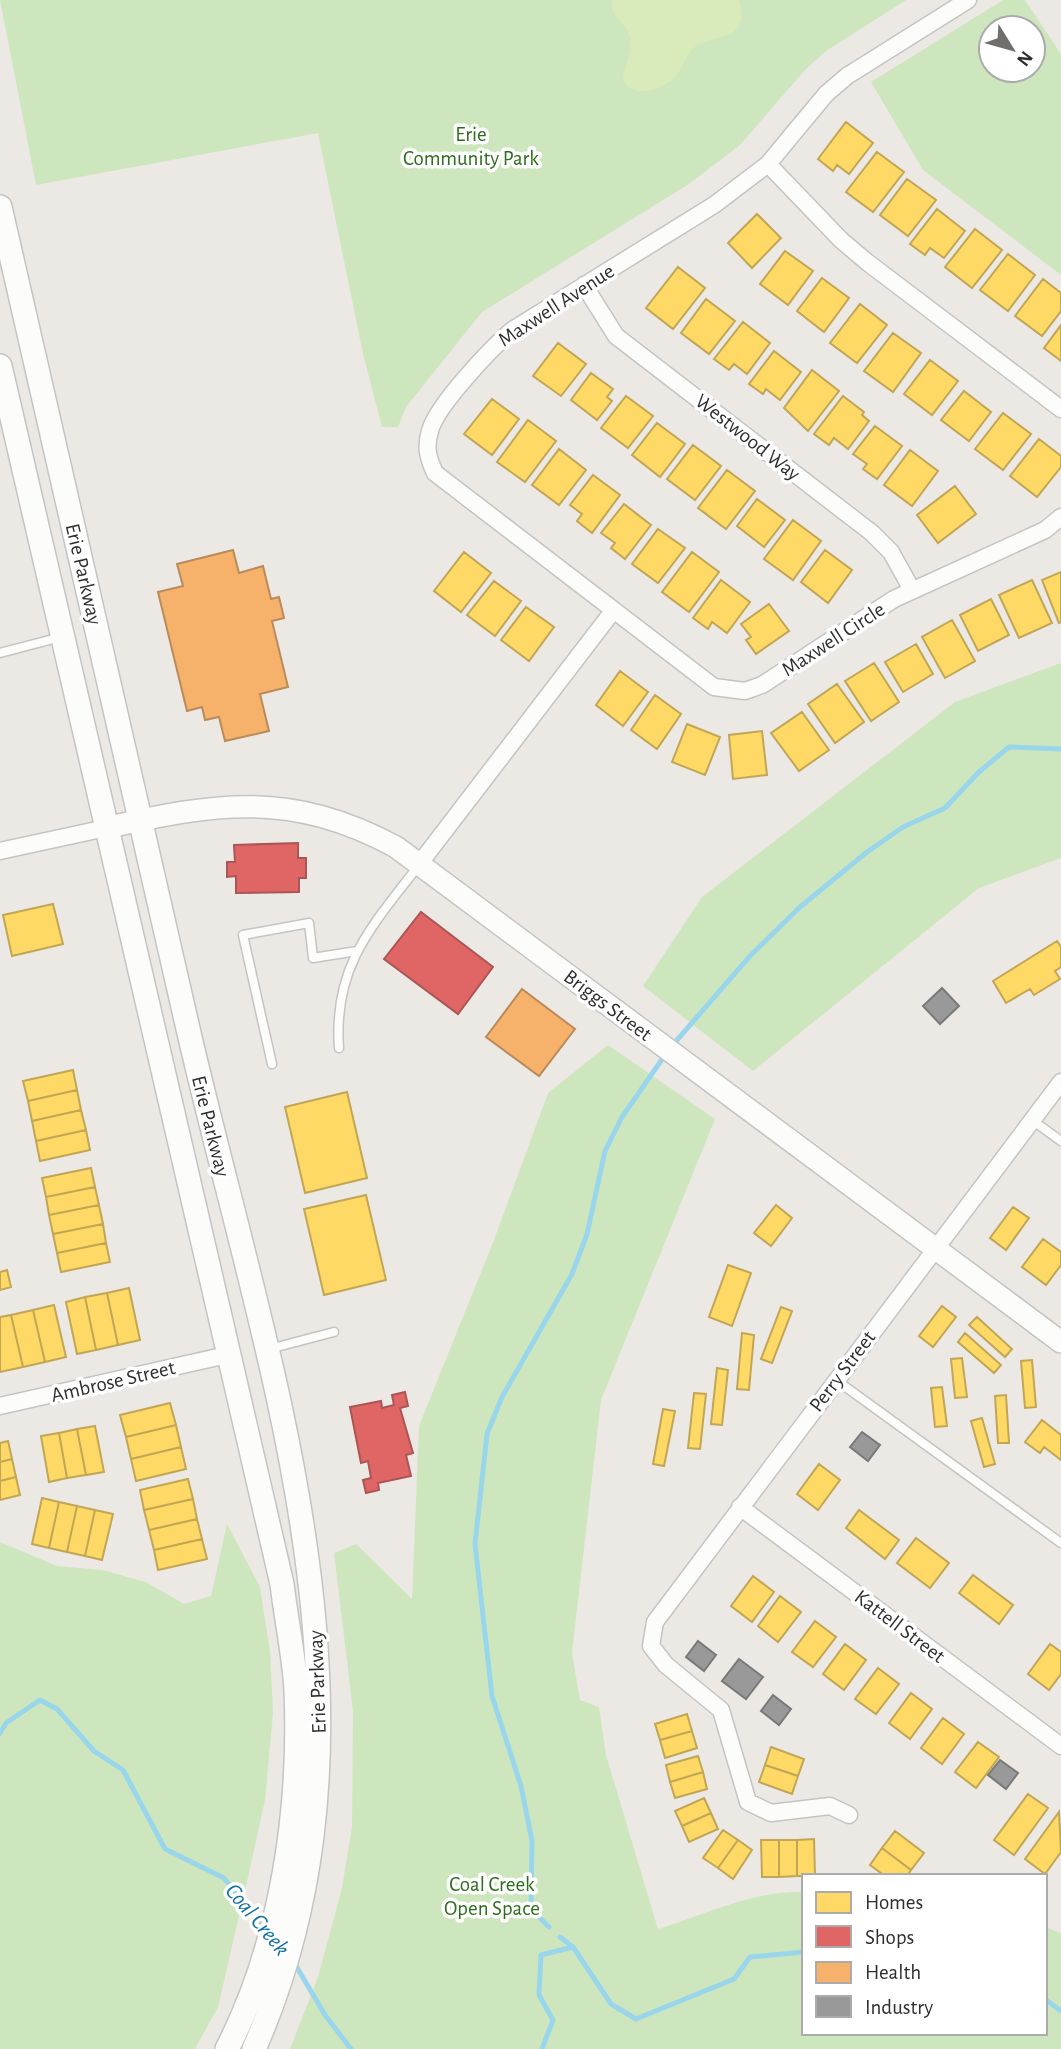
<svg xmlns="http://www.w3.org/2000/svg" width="1061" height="2049" font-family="'Alegreya Sans',sans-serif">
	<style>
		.green { fill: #cee6be; fill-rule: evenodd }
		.pitch { fill: #d9eabb }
		.homes { fill: #ffd966; stroke: #c0a655; stroke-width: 2 }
		.shops { fill: #e06666; stroke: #ab5555; stroke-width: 2 }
		.health { fill: #f6b26b; stroke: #ba8a59; stroke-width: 2 }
		.industry { fill: #999; stroke: #797979; stroke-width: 2 }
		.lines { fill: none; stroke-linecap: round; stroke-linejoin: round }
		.stream { stroke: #99d6ec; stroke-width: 5 }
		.service-casing { stroke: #c5c4c5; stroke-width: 11 }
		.minor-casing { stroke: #c5c4c5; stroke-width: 19 }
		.tertiary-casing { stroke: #c5c4c5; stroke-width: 24 }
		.secondary-casing { stroke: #c5c4c5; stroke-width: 26 }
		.service { stroke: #fcfcfb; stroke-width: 8 }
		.minor { stroke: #fcfcfb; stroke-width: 16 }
		.tertiary { stroke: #fcfcfb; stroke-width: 21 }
		.secondary { stroke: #fcfcfb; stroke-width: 23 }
		.labels { text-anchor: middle; stroke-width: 7; stroke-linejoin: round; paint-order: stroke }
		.park-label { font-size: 21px; fill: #2c6e1b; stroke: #fff }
		.street-label { font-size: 21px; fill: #2e2e2e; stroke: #fff }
		.water-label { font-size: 23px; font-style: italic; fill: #0d6fa3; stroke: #fff }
	</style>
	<rect width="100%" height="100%" fill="#ece8e4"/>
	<!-- green -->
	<path class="green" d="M0,0H906L826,51L805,70L740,145L689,184L482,312L406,407L398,427H382L363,354L318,133L36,185Z
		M1003,0H1025L1061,54V275L923,170L871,82ZM1033,28V70H991V28Z
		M1061,663V858L979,888L753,1071L643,986L702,897L955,702Z
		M608,1045L715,1119L601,1400L572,1653L580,1700L599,1707L606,1755L658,1929C704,1915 754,1890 804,1892V2033H1045V1927L1061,1933V2049H290L318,1977L342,1888L352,1827L353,1711L334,1553L356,1544L412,1599L419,1426L494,1240L548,1093Z
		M227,1524L260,1587L270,1652L273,1713L265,1800L248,1877L218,2007L195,2049H0V1542L57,1566L102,1570L146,1582L184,1604L211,1596Z"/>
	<!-- pitch -->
	<path class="pitch" d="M612,0H739C752,43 713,33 695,47C685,55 683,69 674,78C661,91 630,99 623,79C625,64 634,50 629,34C625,21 608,15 612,0Z"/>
	<!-- homes -->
	<path class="homes" d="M846,122L873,143L849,174L837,165L833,171L818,159Z
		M877,152L904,172L873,212L846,192Z
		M907,179L936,200L908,236L880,215Z
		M937,209L965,231L944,258L930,248L925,255L910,244Z
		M757,214L781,238L752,268L728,243Z
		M975,229L1002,250L972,288L945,267Z
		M785,251L813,271L788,305L760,284Z
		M1008,254L1035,275L1008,311L980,290Z
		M678,267L705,288L673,329L646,308Z
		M822,278L849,298L824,332L797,311Z
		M1043,279L1061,293V311L1042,336L1015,316Z
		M706,299L735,321L709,354L681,333Z
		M860,304L887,325L857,363L830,343Z
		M743,322L770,343L747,374L734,364L729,370L714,359Z
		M1061,325V361L1044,348Z
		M893,333L921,353L893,392L864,371Z
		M558,343L586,364L561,396L533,376Z
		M774,351L801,372L780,400L766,389L763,394L749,384Z
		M930,360L958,381L932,415L904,394Z
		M812,370L839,391L808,431L784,408Z
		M591,373L613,389L607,397L612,401L597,420L571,400Z
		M964,391L991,412L969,441L941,420Z
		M626,396L653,416L628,448L601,428Z
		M843,396L864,412L862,415L869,421L848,449L834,438L829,445L814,434Z
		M492,399L519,419L492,455L464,434Z
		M1003,413L1031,434L1003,470L975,449Z
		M528,420L556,441L525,482L497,462Z
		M657,423L685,444L660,477L632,455Z
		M875,426L902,446L877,479L863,469L867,464L853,454Z
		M1039,439L1061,456V467L1037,497L1010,476Z
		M693,445L721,466L695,500L667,479Z
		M559,449L586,470L559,505L532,485Z
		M910,450L938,471L912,506L884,485Z
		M727,470L755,491L726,529L698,508Z
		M593,475L620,495L592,533L577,521L582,514L570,505Z
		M955,486L976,514L938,543L917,515Z
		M757,499L785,520L764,547L737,526Z
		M624,504L651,525L625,559L611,548L615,543L601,533Z
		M793,520L821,541L793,580L764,559Z
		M658,529L685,548L658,583L632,564Z
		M825,550L852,570L828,603L801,582Z
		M464,552L491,573L461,612L434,591Z
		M692,552L719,572L689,612L662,592Z
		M1061,572V622L1059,623L1042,580Z
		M721,580L750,602L727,633L712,622L708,629L693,618Z
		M1032,580L1052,623L1019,638L999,595Z
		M494,581L521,601L495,636L467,615Z
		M991,599L1009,635L978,651L960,615Z
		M769,604L789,631L756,654L746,640L751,637L741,624Z
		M526,607L554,627L529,661L501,640Z
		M952,620L975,661L945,678L922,637Z
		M916,644L933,674L903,692L885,662Z
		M874,663L899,702L871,721L845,681Z
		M620,671L648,692L623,726L596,705Z
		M837,684L864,722L835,743L808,704Z
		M655,695L681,714L657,749L631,730Z
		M802,712L829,750L799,771L771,733Z
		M687,724L720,737L705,775L672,762Z
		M762,731L767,775L733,779L729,735Z
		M53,904L63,944L12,956L3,915Z
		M1057,941L1061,947V967L1055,971L1060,979L1034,995L1030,989L1006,1003L993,981Z
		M73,1070L77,1090L28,1101L23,1081Z
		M77,1090L81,1110L32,1121L28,1101Z
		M347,1092L367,1178L305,1193L285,1107Z
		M81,1110L86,1130L36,1141L32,1121Z
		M86,1130L90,1150L40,1161L36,1141Z
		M91,1168L95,1187L46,1197L42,1178Z
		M95,1187L99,1205L49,1215L46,1197Z
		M366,1195L386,1280L324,1295L304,1209Z
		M99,1205L103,1224L53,1234L49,1215Z
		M776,1205L792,1218L771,1246L754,1233Z
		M1013,1207L1029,1218L1006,1250L990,1238Z
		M103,1224L106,1243L57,1253L53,1234Z
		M1043,1239L1061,1252V1265L1046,1285L1022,1267Z
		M106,1243L110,1262L61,1272L57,1253Z
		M728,1265L751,1273L732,1326L709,1317Z
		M7,1270L11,1287L0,1290V1272Z
		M129,1288L140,1340L118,1345L107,1293Z
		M107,1293L118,1345L96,1350L85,1297Z
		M85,1297L96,1350L77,1354L66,1302Z
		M54,1305L66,1357L45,1362L33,1310Z
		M942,1306L956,1317L933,1347L919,1336Z
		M781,1307L792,1311L772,1363L761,1359Z
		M33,1310L45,1362L23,1367L11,1315Z
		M11,1315L23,1367L0,1372V1317Z
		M977,1317L1012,1349L1005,1357L969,1325Z
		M742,1333L754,1335L749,1390L737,1389Z
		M965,1333L1001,1365L994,1373L958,1342Z
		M962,1358L967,1397L955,1398L951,1359Z
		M1032,1360L1036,1407L1025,1408L1021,1361Z
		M717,1368L728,1370L722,1425L711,1424Z
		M942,1387L947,1426L935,1427L931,1388Z
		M694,1393L706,1394L700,1449L688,1448Z
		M1006,1395L1009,1443H998L995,1396Z
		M170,1403L176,1425L126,1437L120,1415Z
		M663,1409L675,1411L664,1466L653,1464Z
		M982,1418L995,1464L984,1467L971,1421Z
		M1042,1420L1061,1435V1460L1044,1447L1040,1453L1025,1442Z
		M176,1425L181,1447L131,1459L126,1437Z
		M95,1426L104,1472L86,1475L77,1429Z
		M77,1429L86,1475L67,1478L59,1433Z
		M59,1433L67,1478L49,1482L41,1436Z
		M8,1441L12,1459L0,1462V1443Z
		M181,1447L186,1469L136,1481L131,1459Z
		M12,1459L16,1477L0,1481V1462Z
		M819,1464L840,1480L818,1510L797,1494Z
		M16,1477L20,1495L0,1500V1481Z
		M188,1479L193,1499L144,1510L140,1490Z
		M42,1498L59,1502L49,1548L32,1544Z
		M193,1499L197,1519L149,1530L144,1510Z
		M59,1502L77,1506L67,1552L49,1548Z
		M77,1506L95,1510L85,1556L67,1552Z
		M95,1510L113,1514L102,1560L85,1556Z
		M859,1510L899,1540L885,1559L846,1528Z
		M197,1519L202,1539L154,1550L149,1530Z
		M916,1538L949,1563L930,1588L897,1563Z
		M202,1539L207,1559L158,1570L154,1550Z
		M973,1575L1013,1605L999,1624L959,1593Z
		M753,1576L774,1592L752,1622L731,1606Z
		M780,1596L801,1612L778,1642L758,1626Z
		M815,1621L836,1637L813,1667L792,1652Z
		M845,1644L866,1660L844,1690L823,1674Z
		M1050,1644L1061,1652V1674L1049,1690L1028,1674Z
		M878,1668L899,1684L876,1714L855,1699Z
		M911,1693L932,1709L910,1739L889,1723Z
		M687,1714L692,1731L660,1740L655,1724Z
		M943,1718L964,1734L942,1764L921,1748Z
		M692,1731L697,1748L665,1758L660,1740Z
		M978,1742L999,1757L976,1788L955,1772Z
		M771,1747L804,1759L798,1776L765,1765Z
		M698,1756L703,1772L670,1782L666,1765Z
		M765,1765L798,1776L792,1794L759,1782Z
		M703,1772L707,1789L675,1798L670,1782Z
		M1028,1794L1048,1808L1014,1855L994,1840Z
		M704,1798L711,1813L682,1826L675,1811Z
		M1059,1812L1061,1852L1045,1874L1025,1859Z
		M711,1813L718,1829L689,1842L682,1826Z
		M723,1830L738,1840L718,1868L703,1858Z
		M895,1831L924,1853L911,1870L882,1848Z
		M814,1839L815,1876H797V1840Z
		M738,1840L752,1850L733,1879L718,1868Z
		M761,1840H779V1877H762Z
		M779,1840H797V1876L779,1877Z
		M882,1848L911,1870L907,1876H885L870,1865Z"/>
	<!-- shops -->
	<path class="shops" d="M298,843V858H306V878H299V892L236,893V876L227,877V862H235L234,845Z
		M421,912L493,967L458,1014L384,959Z
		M405,1392L408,1406L400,1408L413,1453L406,1455L411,1476L378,1483L379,1490L366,1493L363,1480L371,1478L368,1461L361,1463L350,1407L381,1401L382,1408L394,1405L392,1395Z"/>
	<!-- health -->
	<path class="health" d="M233,550L239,573L263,566L271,599L279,597L284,618L272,621L288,687L260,694L269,731L225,741L219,717L205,720L202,707L187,711L158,592L183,586L177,564Z
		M522,989L575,1029L539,1076L486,1037Z"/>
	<!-- industry -->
	<path class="industry" d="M942,988L959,1006L940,1024L923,1006Z
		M862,1432L880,1445L868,1461L850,1447Z
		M698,1641L716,1655L704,1671L686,1657Z
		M739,1659L763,1677L746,1699L722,1681Z
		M773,1695L791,1709L779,1725L761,1711Z
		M1000,1760L1018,1773L1006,1789L988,1775Z"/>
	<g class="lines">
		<!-- stream -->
		<path class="stream" d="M671,1047L750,956L800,907L867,852L903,827L945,808L979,772L1009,747L1061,749
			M0,1733L6,1723L40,1700L57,1709L94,1751L123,1770L165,1849L224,1878L265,1927
			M549,1927L531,1909L532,1841L521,1786L492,1696L475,1544L487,1434L502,1397L572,1274L587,1234L605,1151L622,1117L665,1055
			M560,1937L573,1947
			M292,1959L325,2015L351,2049
			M1045,1999L1061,2011
			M542,2049L553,2020L539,1995L541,1955L573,1947L611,2004L636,2019L734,1979L750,1957L804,1952"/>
		<defs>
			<path id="service" d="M0,653L61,637
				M339,1048C333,966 372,926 419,865
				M272,1064L243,935L309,923L313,958L357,951
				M1032,1120L1061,1141
				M269,1349L334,1332
				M836,1380L1061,1543"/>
			<path id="minor" d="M968,0L847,76L826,94L768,164L714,205L514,329C493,346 436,406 430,431C425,447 428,458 435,473L714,687L745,691L762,685L894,599L1045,530L1061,517
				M768,164L841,240L867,262L1061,409
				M584,285L616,336L872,533L891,552L912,590
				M0,851L106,828
				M420,863L613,611
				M0,1406L227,1355
				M740,1507L1061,1746
				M849,1815L830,1806L771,1813L748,1802L721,1710L666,1665L651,1646L655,1622L1061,1082"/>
			<path id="tertiary" d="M106,828C217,802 292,791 396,847L1061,1342"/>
			<path id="secondary" d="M0,207C63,478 125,749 186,1020C262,1354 401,1716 254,2049
				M0,366L282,1584C286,1619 294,1655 296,1690C301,1810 282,1942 227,2049"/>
		</defs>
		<!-- service casing -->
		<use href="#service" class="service-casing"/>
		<!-- minor casing -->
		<use href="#minor" class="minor-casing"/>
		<!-- tertiary casing -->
		<use href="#tertiary" class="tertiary-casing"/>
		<!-- secondary casing -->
		<use href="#secondary" class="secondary-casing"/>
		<!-- service -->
		<use href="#service" class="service"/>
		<!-- minor -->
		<use href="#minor" class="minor"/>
		<!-- tertiary -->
		<use href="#tertiary" class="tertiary"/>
		<!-- secondary -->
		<use href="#secondary" class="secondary"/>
	</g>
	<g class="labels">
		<!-- park labels -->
		<g class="park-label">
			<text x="471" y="141">Erie<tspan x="471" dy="24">Community Park</tspan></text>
			<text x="492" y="1891">Coal Creek<tspan x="492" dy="24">Open Space</tspan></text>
		</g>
		<!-- street labels -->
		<g class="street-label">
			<text transform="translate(556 305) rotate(-33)" y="7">Maxwell Avenue</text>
			<text transform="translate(748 437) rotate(38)" y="7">Westwood Way</text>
			<text transform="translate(84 574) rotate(77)" y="7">Erie Parkway</text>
			<text transform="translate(833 639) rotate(-33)" y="7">Maxwell Circle</text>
			<text transform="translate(608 1005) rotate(37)" y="7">Briggs Street</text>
			<text transform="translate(211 1126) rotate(76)" y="7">Erie Parkway</text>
			<text transform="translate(842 1371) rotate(-53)" y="7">Perry Street</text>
			<text transform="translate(113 1381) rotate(-13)" y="7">Ambrose Street</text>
			<text transform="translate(900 1626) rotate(37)" y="7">Kattell Street</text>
			<text transform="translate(317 1682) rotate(-92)" y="7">Erie Parkway</text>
		</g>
		<!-- water labels -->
		<g class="water-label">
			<text transform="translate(258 1919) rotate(50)" y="8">Coal Creek</text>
		</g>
	</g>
	<!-- legend -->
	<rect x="802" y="1874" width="245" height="161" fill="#ffffff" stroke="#ababab" stroke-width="2"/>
	<rect x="816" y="1892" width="35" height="21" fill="#ffd966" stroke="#ababab" stroke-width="2"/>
	<text x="865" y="1909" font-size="21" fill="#2e2e2e">Homes</text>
	<rect x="816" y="1926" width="35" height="21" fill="#e06666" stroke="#ababab" stroke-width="2"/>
	<text x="865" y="1944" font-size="21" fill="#2e2e2e">Shops</text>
	<rect x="816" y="1962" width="35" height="21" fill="#f6b26b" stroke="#ababab" stroke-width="2"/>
	<text x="865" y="1979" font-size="21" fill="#2e2e2e">Health</text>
	<rect x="816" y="1996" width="35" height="21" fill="#999999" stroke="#ababab" stroke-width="2"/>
	<text x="865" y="2014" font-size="21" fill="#2e2e2e">Industry</text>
	<!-- north arrow -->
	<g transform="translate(1012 49) rotate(127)"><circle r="33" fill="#ffffff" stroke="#ababab" stroke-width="2"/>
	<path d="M0-5L12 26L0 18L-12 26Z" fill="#706f6e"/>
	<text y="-10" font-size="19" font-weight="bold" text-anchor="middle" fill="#2e2e2e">N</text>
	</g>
</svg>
